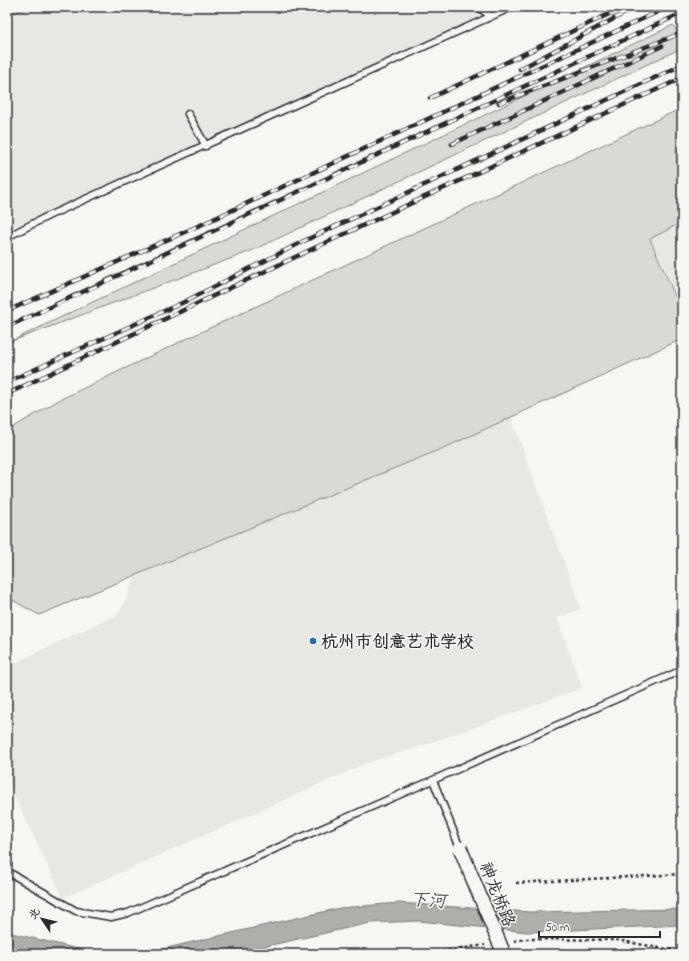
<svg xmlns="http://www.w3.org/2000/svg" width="689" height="961" font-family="'Indie Flower','LXGW WenKai TC',sans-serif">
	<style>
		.built { fill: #e7e7e3 }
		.grass { fill: #d9d9d5; stroke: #828280 }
		.water { fill: #aeaeab; stroke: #7a7a78 }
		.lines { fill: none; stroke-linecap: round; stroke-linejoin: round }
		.service-casing { stroke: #2b2b2b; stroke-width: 9 }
		.path { stroke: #2b2b2b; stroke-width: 2.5; stroke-dasharray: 3 3; stroke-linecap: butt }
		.service { stroke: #f6f6f2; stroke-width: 6 }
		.rail-casing { stroke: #2b2b2b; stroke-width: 4.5 }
		.rail { stroke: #f6f6f2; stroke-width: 3; stroke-dasharray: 9; stroke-linecap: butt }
		.minor-bridge-casing { stroke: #2b2b2b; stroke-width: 16; stroke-linecap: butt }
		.minor-bridge { stroke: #f6f6f2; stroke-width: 13 }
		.poi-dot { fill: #1f6fb2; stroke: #f6f6f2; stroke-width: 1.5 }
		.labels { text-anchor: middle; stroke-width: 3; stroke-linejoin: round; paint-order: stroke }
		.poi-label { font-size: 17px; font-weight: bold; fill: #2b2b2b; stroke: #f6f6f2; text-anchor: start }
		.street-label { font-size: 17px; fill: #2b2b2b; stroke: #f6f6f2 }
		.water-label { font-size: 18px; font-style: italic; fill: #525251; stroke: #f6f6f2 }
	</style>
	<rect width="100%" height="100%" fill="#f6f6f2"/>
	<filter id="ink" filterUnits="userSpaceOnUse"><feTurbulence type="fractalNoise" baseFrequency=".025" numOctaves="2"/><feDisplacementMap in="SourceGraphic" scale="8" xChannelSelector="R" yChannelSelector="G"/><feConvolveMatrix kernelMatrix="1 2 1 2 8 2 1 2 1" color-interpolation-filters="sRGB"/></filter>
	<g filter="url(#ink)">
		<!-- built -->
		<path class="built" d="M7,7H517L492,22L341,83L7,230Z
			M682,223V304L650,238Z
			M490,359L581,609L557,618L582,688L413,749L372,761L63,898L7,780V667L117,614L124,605L156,522Z"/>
		<!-- grass -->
		<path class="grass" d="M7,7H33L7,15Z
			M673,25L682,39V48L251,251L7,343Z
			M682,108V222L650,239L682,311V339L446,447L39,615L14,601L7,603V431L59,400L184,340Z"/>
		<!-- water -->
		<path class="water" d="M398,903L530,912L682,909V925L528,932L419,921L370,923L231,954H131L145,953L340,908Z
			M7,932L99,954H18L7,951Z"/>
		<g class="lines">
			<defs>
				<path id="service" d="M478,7L491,16
					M188,114L206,146
					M7,237L48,216L512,7
					M460,848L433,780L682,670
					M10,873L76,911L111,917L128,913L433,780"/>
			</defs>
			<!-- service casing -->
			<use href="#service" class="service-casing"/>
			<!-- path -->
			<path class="path" d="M516,883L682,874
				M514,941L525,939L617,940L682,952
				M424,954L485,945"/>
			<!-- service -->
			<use href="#service" class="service"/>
			<defs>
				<path id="rail" d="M520,69L636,7
					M430,98L624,7
					M499,103L682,33
					M452,144L662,46
					M7,311L207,222L668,7
					M7,327C233,224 457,117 682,13
					M7,382L184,302L306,240L682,65
					M7,394L308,251L682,78"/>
			</defs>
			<!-- rail casing -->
			<use href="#rail" class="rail-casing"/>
			<!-- rail -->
			<use href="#rail" class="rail"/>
			<defs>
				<path id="minor-bridge" d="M460,848L504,954"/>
			</defs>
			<!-- minor-bridge casing -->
			<use href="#minor-bridge" class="minor-bridge-casing"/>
			<!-- minor-bridge -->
			<use href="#minor-bridge" class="minor-bridge"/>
		</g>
	</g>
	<!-- markers -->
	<circle class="poi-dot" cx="313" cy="641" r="4"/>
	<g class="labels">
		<!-- poi labels -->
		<g class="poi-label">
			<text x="321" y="647">杭州市创意艺术学校</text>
		</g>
		<!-- street labels -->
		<g class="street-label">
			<text transform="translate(498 894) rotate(68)" y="6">神龙桥路</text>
		</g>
		<!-- water labels -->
		<g class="water-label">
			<text transform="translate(428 900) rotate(3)" y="6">下河</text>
		</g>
	</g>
	<!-- margin -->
	<rect width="689" height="961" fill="none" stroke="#f6f6f2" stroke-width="24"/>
	<rect x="12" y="12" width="665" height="937" fill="none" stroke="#2b2b2b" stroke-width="1.5" filter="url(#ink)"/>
	<!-- north arrow -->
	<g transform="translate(42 919) rotate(305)" stroke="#f6f6f2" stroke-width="3" paint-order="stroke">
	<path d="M0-3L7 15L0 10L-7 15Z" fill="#2b2b2b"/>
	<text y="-6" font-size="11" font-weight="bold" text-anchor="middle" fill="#2b2b2b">北</text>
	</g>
	<!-- scale -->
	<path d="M539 931v6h121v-6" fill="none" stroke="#2b2b2b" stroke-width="2"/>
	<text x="545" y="931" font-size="12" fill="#2b2b2b" stroke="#f6f6f2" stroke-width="3" paint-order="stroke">50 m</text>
</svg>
